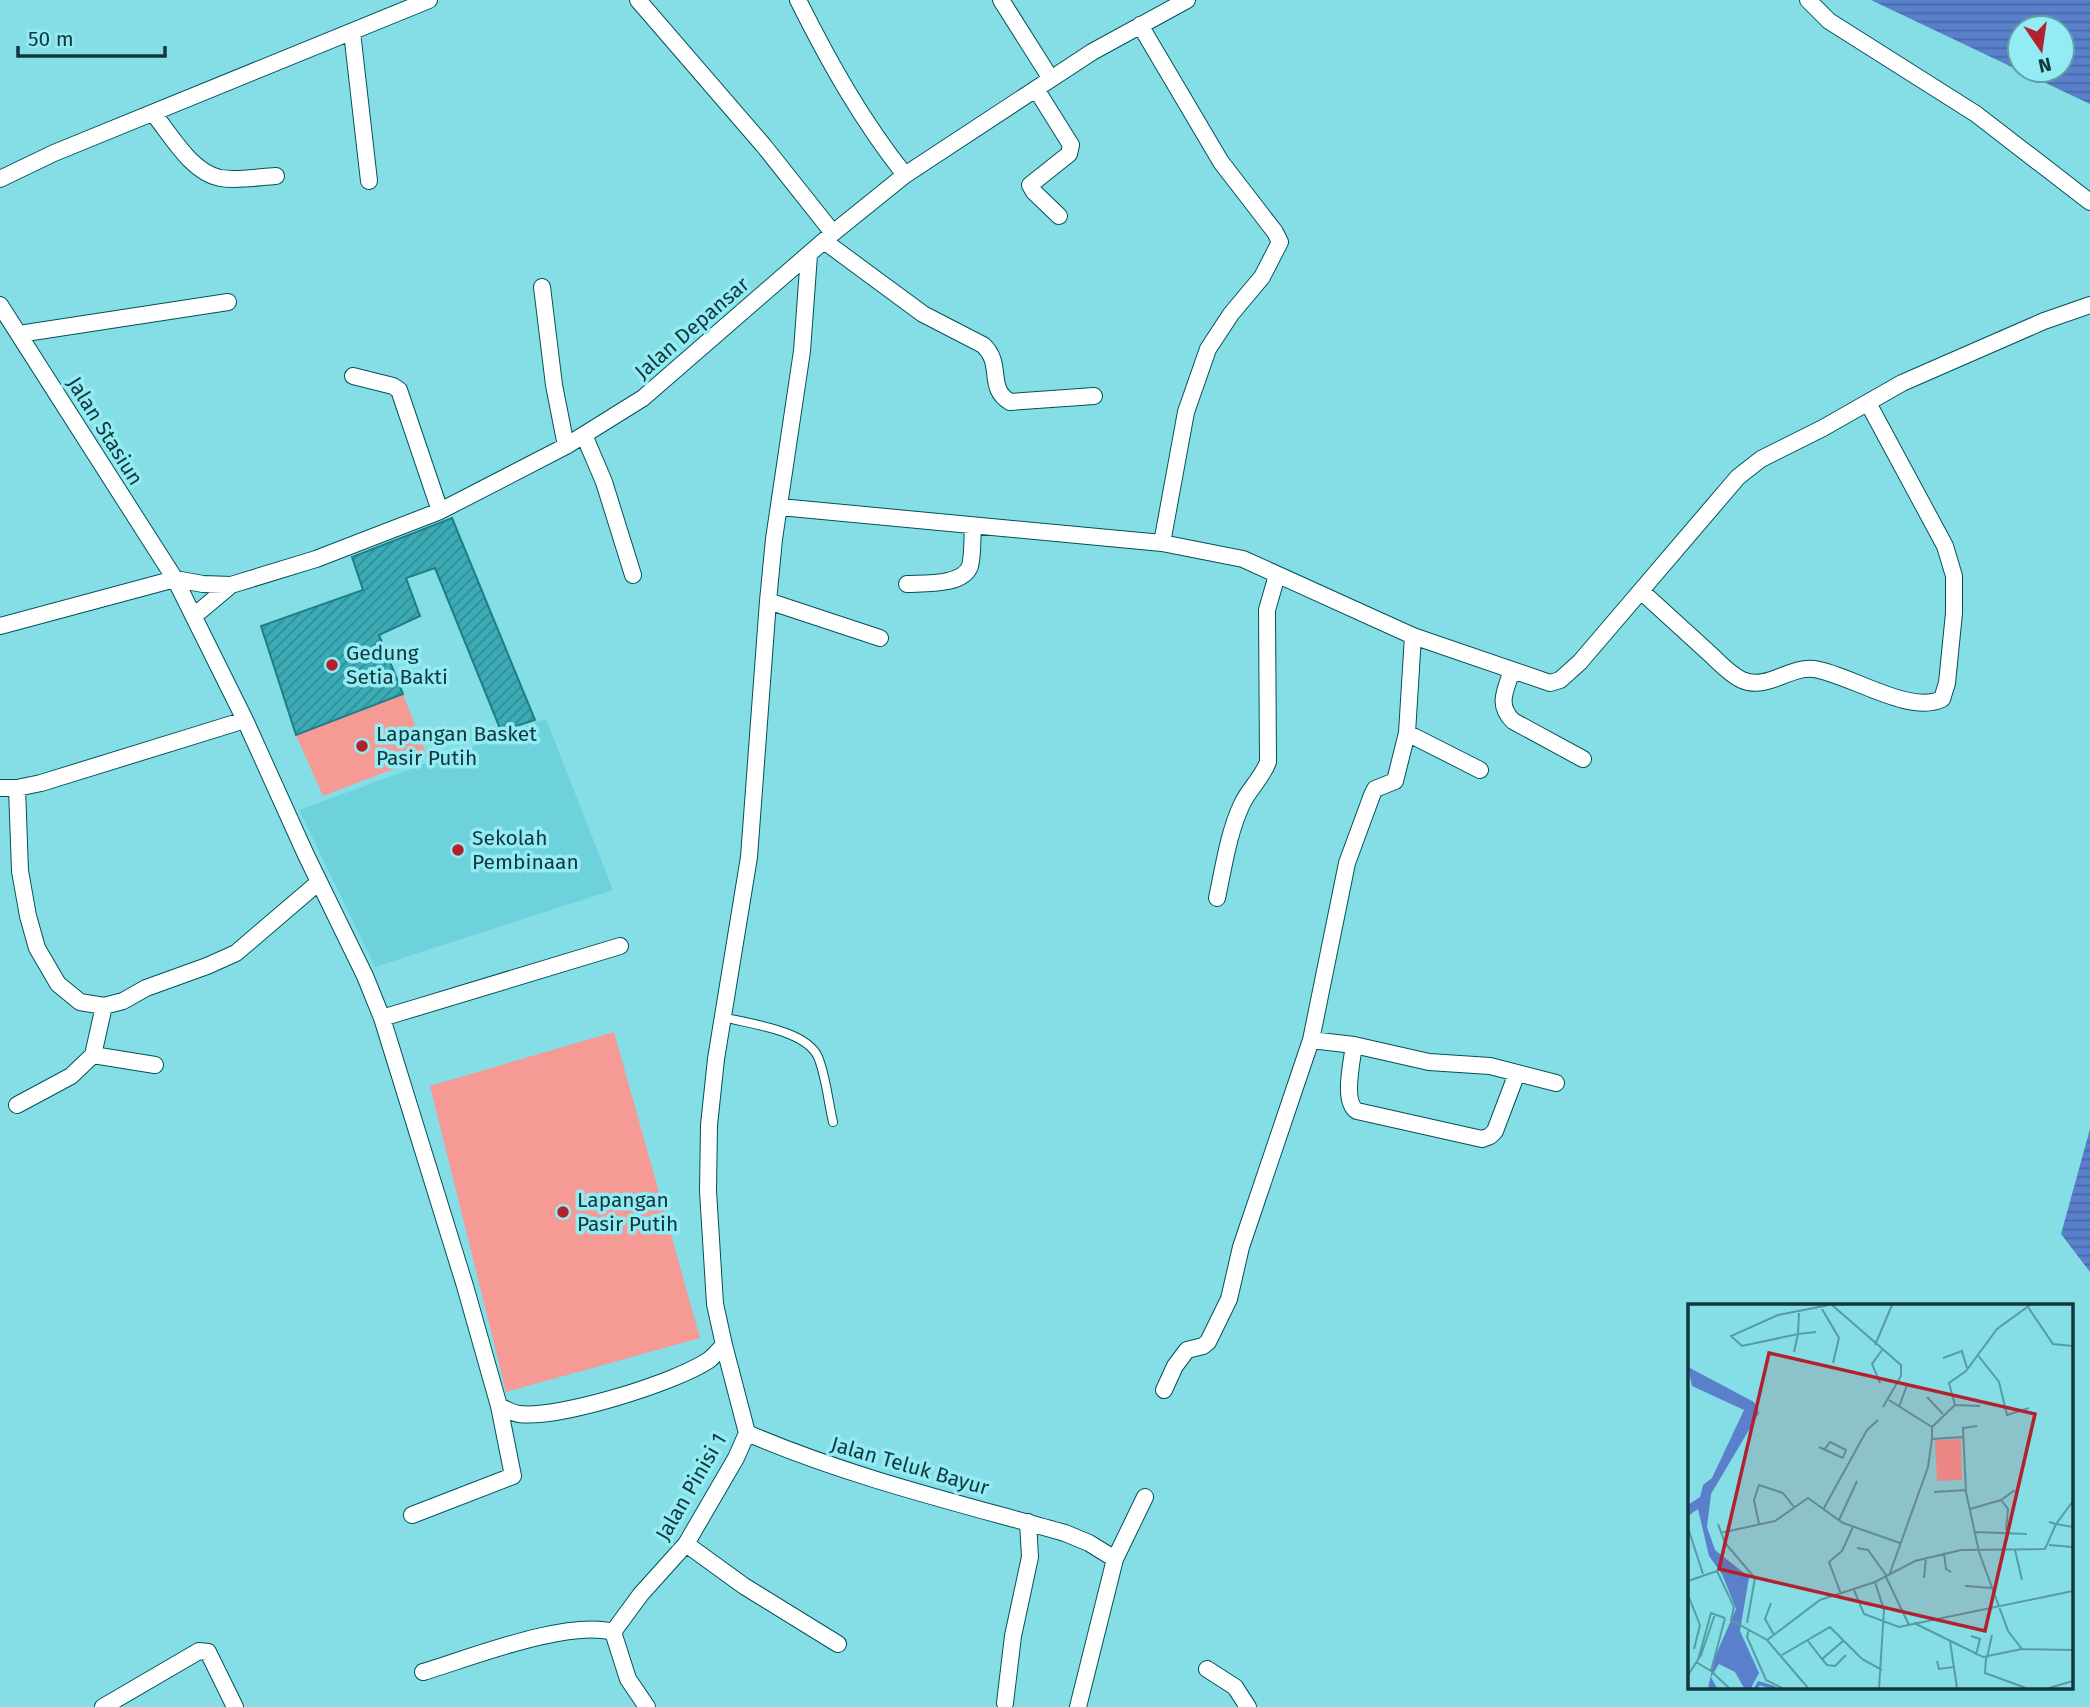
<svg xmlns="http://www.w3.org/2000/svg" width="2090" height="1707" font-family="'Fira Sans',sans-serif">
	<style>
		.built { fill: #6ed2dc }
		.pitch { fill: #f59a95 }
		.water { fill: url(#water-rules); fill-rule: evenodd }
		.building { fill: url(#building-hatch); stroke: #1d7f87; stroke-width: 2 }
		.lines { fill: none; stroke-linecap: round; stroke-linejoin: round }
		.service-casing { stroke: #005258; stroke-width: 10 }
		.minor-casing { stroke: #005258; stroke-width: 18 }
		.service { stroke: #fff; stroke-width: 8 }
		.minor { stroke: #fff; stroke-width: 16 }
		.poi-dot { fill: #b2212d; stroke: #93ebf3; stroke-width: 2.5 }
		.labels { text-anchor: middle; stroke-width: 7; stroke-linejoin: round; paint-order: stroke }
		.street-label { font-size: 21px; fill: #12383b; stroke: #93ebf3 }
		.poi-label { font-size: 21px; fill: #12383b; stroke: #93ebf3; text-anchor: start }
		.inset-river { fill: none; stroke: #5a80cb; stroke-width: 3.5 }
		.inset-road { fill: none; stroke: #579ca2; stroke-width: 2 }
		.view { fill: #b2212d; fill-opacity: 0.15; stroke: #b2212d; stroke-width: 3.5 }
		.inset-edge { fill: none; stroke: #12383b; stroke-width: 3.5 }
	</style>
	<defs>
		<pattern id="water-rules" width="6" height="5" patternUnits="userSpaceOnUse" patternTransform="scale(1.75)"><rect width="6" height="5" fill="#5a80cb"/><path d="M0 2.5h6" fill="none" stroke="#496aa6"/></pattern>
		<pattern id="building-hatch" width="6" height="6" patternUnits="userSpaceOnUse" patternTransform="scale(1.75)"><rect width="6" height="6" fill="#3cabb5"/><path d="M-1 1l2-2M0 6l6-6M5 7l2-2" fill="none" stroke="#318c94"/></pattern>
	</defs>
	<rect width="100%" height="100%" fill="#85dee6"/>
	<!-- built -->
	<path class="built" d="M546,719L613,890L375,967L299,810Z"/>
	<!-- pitch -->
	<path class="pitch" d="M403,694L427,756L323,796L296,735Z
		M614,1032L700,1338L506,1392L430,1086Z"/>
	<!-- water -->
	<path class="water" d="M1871,0H2090V104ZM2020,28H2062V70H2020Z
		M2090,1129V1272L2061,1234Z"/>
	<!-- building -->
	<path class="building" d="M452,518L535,720L501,731L435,568L406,578L420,616L379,635L403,694L296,735L261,626L363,590L352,557Z"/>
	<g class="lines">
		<defs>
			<path id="service" d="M723,1017C749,1024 806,1030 818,1057C826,1076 828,1101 833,1122"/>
			<path id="minor" d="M638,0L764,146L833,233
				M798,0C829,62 862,121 905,175
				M1001,0L1051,79
				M1808,0L1829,21L1976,114L2090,202
				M1140,25L1221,162L1275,232L1280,242L1262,277L1231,314L1208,349L1186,412L1162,543
				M352,32L369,181
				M1036,89L1071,145L1069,154L1030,185L1034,192L1059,216
				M153,113C171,135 191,172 220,178C237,181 259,177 276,176
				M0,179L54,153L429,0
				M824,241L923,314L983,345C1004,364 986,388 1010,402L1094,396
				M542,287L554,385L566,446
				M0,305L175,579L245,720L306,855L365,976L382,1018L465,1286L499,1406L513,1476L412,1515
				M19,334L228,302
				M353,376L393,386L399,390L440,511
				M584,435L604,482L633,575
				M780,507L1162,543L1243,559L1413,636L1550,683L1560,680L1580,662L1738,477L1761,459L1823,428L1902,383L2044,321L2090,305
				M907,584C923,583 963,586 970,566C973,555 972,539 973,527
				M1641,591C1664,612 1686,632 1709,653C1719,662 1729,674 1742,680C1767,691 1789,666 1814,669C1849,674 1909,715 1942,699L1947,683L1954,613V576L1945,546L1868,403
				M768,601L880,638
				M194,616L231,585
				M0,626L175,579L203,584L231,585L316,559L440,511L566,446L643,398L833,233L905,175L1092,52L1187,0
				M1512,670C1506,690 1496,704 1513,721L1583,759
				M1407,733L1480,770
				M0,788H17L41,783L245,720
				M17,788L20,871L28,916L37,948L58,984L80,1002L104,1006L123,1001L146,988L207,966L236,953L319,882
				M1217,898C1224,866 1228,834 1242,804C1249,789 1262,778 1268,762L1267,610L1277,575
				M382,1018L620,946
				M1311,1040L1354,1045L1429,1062L1490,1066L1556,1083
				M1354,1045C1352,1062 1342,1102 1357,1111L1482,1139L1490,1136L1495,1131L1517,1073
				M93,1055L155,1065
				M17,1105L71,1076L93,1055L104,1006
				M1164,1390L1175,1366L1187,1350L1203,1346L1208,1342L1229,1299L1241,1247L1311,1040L1347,863L1372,795L1375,789L1395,781L1407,733L1413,636
				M499,1406C505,1409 512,1413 519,1414C558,1419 675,1383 709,1360C714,1356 719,1350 724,1345L715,1304L708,1191L709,1125L716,1059L749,857L768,601L774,539L802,351L809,255
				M747,1433C849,1477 958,1503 1065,1533L1089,1543L1115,1559
				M686,1544L744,1586L838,1644
				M613,1632L641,1594L686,1544L736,1458L747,1433L724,1345
				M1207,1669L1235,1687L1248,1707
				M423,1672C470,1658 568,1619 613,1632L628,1679L647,1707
				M1005,1703L1013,1636L1030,1557L1028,1522
				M103,1707L199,1651L208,1652L235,1707
				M1078,1707L1115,1559L1145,1497"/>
		</defs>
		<!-- service casing -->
		<use href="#service" class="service-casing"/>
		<!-- minor casing -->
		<use href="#minor" class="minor-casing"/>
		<!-- service -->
		<use href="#service" class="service"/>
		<!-- minor -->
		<use href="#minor" class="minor"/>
	</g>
	<!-- markers -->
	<g class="poi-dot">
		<circle cx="332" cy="665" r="7"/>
		<circle cx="362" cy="746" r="7"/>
		<circle cx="458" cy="850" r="7"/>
		<circle cx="563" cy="1212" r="7"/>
	</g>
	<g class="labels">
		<!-- street labels -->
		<g class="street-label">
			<text transform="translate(692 328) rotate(-41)" y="7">Jalan Depansar</text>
			<text transform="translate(105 431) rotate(58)" y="7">Jalan Stasiun</text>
			<text transform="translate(910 1466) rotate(16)" y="7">Jalan Teluk Bayur</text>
			<text transform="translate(691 1487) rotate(-60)" y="7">Jalan Pinisi 1</text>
		</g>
		<!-- poi labels -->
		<g class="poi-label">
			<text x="346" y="660">Gedung<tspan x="346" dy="24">Setia Bakti</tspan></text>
			<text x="376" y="741">Lapangan Basket<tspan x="376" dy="24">Pasir Putih</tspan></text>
			<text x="472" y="845">Sekolah<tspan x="472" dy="24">Pembinaan</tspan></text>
			<text x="577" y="1207">Lapangan<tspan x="577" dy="24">Pasir Putih</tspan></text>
		</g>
	</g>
	<!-- overview -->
	<g transform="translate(1688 1304)">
		<rect width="385" height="385" fill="#85dee6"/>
		<path d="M273,135L274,176L249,177L247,136Z" fill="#f59a95"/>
		<path d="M0,63L66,98L71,109L23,190L19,223L27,246L61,273L52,327L71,369L63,384H56L47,368L31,360L23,373L29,384H20L27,353L48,305L34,270L21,252L10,205L0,212V201L12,193L15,181L24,174L56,106L4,82Z" fill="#5a80cb"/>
		<path class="inset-river" d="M68,384L71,379L87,384"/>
		<path class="inset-road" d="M144,1L213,61V72L195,103M340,3L365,40L385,42M134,5L151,34L145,59M111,9L110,30L128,28M187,41L204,1M106,48L110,30L54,42L43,32L90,11L141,1M289,50L311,78L319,111L341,104M255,54L274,47L279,64M192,79L184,60L194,46M239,93L255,110M201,96L244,123M292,102L267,101L261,79L278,67L309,25L342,1M211,103L219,81M289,122L275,124L278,188L291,248L320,327L334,345L385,346M244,135V123L267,101M131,143L155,154M136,146L142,138L158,146L155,154M246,188L278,186M313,196L320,205L318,226M136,204L179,126L190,116M282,205L313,196L327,186M151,216L169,177M361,218L368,220L385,197M30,220L37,239L67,274L59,319M71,220L66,196L71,181L95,189L106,203M0,224L15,270M287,228L339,230M32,229L87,217L120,194L155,219L212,239M361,241L385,243M169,244L180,246L198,271M327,246L334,276M256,249L258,265L263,268M202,269L240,163L244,135L275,133M198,273L221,321M236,274L238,253M0,277L29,267L46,303L43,316L79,336L120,384M187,278L196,306L191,384M277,282L304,284M166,286L176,310L211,323L385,287M153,290L141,258L154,247L165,223M0,291L12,321L6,345M83,299L77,315L86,331M226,319L295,353L334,345M61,325L59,333L78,376L94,384M283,332L292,335L288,351M79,336L132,296L187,278L227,257L273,246L357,245L368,220L385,223M120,337L134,355L155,337M262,337L269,384M94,351L142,323L174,355L194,366M298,354L297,369L338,384M299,354L304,331M134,355L139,361L147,362L158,351M10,356L23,309L37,314M249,357L251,365L266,363M8,358L23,367L37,314M23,367L41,384M0,371L13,351L27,310M361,384L385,377"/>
		<path class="view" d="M81,49L347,110L297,327L31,265Z"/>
		<rect width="385" height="385" class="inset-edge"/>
	</g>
	<!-- north arrow -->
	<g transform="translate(2041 49) rotate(167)"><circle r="33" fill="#93ebf3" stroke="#5fa3a9" stroke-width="2"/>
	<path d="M0-5L12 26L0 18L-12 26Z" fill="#b2212d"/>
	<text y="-10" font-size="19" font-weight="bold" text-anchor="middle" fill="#12383b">N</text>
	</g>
	<!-- scale -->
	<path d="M18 46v10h147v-10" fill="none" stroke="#12383b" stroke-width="3.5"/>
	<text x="28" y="46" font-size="21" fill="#12383b" stroke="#93ebf3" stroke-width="5" paint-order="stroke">50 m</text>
</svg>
